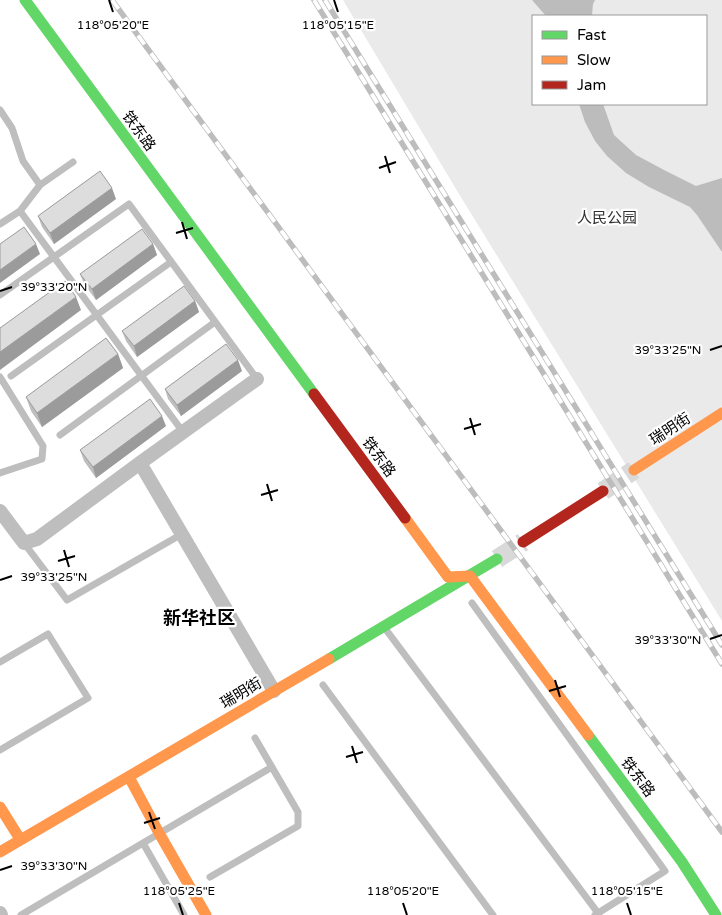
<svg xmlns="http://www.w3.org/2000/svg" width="722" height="915" font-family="'Varela Round','Noto Sans SC',sans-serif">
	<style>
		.green { fill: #eaeaea; fill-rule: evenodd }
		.water { fill: #bcbcbc }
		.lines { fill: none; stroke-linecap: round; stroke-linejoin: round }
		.secondary-tunnel { stroke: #d9d9d9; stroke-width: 19; stroke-dasharray: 19 9; stroke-linecap: butt }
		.lane { stroke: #bebebe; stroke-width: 7 }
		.street { stroke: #bebebe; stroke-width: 14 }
		.fast { stroke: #63d668; stroke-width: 11 }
		.slow { stroke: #ff974d; stroke-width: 11 }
		.jam { stroke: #b3261e; stroke-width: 11 }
		.rail-casing { stroke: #bdbdbd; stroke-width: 5.5 }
		.rail { stroke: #fff; stroke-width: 4; stroke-dasharray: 11; stroke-linecap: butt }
		.wall { fill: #bebebe }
		.shaded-wall { fill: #9b9b9b }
		.building { fill: #ddd; stroke: #9b9b9b }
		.ticks { fill: none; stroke: #000; stroke-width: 2 }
		.labels { text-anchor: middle; stroke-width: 4.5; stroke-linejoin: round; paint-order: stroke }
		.street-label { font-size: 15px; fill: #000; stroke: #fff }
		.park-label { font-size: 15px; fill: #303030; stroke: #fff }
		.quarter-label { font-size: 18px; font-weight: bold; fill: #000; stroke: #fff }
		.ticks-label { font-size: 12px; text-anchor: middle; fill: #000; stroke: #fff; stroke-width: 4.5; stroke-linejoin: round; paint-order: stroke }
	</style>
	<rect width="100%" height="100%" fill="#fff"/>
	<!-- green -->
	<path class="green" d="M343,0H722V621L459,194ZM533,16H706V104H533Z"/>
	<!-- water -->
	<path class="water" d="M532,0H595L593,4L592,16H546Z
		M579,104H603L614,135L636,155L666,171L696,186L722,178V252L697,215L690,207L649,187L626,173L607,156L595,141L585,122Z"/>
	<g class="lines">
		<!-- secondary-tunnel -->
		<path class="secondary-tunnel" d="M603,491L634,470
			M497,559L523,542"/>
		<!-- lane -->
		<path class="lane" d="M0,110L12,128L23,161L40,185
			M20,211L183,432
			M0,224L20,211L40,185L73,162
			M0,295L129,204L257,379
			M11,376L171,262
			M0,377L43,446L42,459L0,473
			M60,435L215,322
			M24,543L67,600L182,534
			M472,603L665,871L595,915
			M384,627L598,913
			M0,662L48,634L88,698L0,750
			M323,685L493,915
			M143,843L184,915
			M210,877L298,826V812L255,738
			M21,915L272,767"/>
		<!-- street -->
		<path class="street" d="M140,463L274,691
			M0,511L24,543L37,539L140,463L257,379
			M0,913L1,915"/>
		<!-- fast -->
		<path class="fast" d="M25,0L314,394
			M329,659L497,559
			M588,735L682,862L716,915"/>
		<!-- slow -->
		<path class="slow" d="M634,470L722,413
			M405,518L448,577L470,576L588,735
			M129,777L159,833L206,915
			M0,807L20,839
			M0,852L329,659"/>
		<!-- jam -->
		<path class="jam" d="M314,394L405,518
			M523,542L603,491"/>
		<defs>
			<path id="rail" d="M112,0L722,832
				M314,0L722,664
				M325,0L722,645"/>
		</defs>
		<!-- rail casing -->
		<use href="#rail" class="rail-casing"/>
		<!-- rail -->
		<use href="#rail" class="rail"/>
	</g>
	<!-- wall -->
	<path class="wall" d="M116,199L54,244L42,227L38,216Z
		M153,244L157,255L96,300L84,284L80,274Z
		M195,301L199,312L137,357L126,341L122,331Z
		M118,354L123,368L42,427L31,411L26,397Z
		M242,371L181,416L168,399L165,389Z
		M166,426L96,478L84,461L80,450Z"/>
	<!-- shaded-wall -->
	<path class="shaded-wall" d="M112,188L116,199L54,244L50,233Z
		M36,244L40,254L0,283V270Z
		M153,244L157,255L96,300L92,289Z
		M76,297L81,310L0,370V352Z
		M195,301L199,312L137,357L134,346Z
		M118,354L123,368L42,427L37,413Z
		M238,360L242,371L181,416L177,405Z
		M162,416L166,426L96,478L93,467Z"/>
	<!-- building -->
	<path class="building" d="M100,171L112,188L50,233L38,216Z
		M24,227L36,244L0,270V244Z
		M142,229L153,244L92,289L80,274Z
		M65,281L76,297L0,352V328Z
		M184,286L195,301L134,346L122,331Z
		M106,338L118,354L37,413L26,397Z
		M226,344L238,360L177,405L165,389Z
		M150,399L162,416L93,467L80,450Z"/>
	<!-- ticks -->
	<path class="ticks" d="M109,0L113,12M334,0L338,12M385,156L390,173M379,168L396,162M182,222L187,239M176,233L193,228M0,291L12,287M710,350L722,346M470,418L475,435M464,429L481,424M267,484L272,501M261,495L278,490M64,550L69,567M58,561L75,556M0,580L12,576M710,639L722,635M555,680L560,697M549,691L566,686M352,746L357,763M346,757L363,752M149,812L155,829M144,823L160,818M0,870L12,866M179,903L183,915M403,903L407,915M627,903L631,915"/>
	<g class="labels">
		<!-- street labels -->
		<g class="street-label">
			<text transform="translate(139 131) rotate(54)" y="5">铁东路</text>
			<text transform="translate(670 429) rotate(-33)" y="5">瑞明街</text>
			<text transform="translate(379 457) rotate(54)" y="5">铁东路</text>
			<text transform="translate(241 693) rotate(-31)" y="5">瑞明街</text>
			<text transform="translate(638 777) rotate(53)" y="5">铁东路</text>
		</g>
		<!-- park labels -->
		<g class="park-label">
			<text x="607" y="223">人民公园</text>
		</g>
		<!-- quarter labels -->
		<g class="quarter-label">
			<text x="199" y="624">新华社区</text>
		</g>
	</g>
	<g class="ticks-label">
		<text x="113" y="29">118°05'20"E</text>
		<text x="338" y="29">118°05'15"E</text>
		<text x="54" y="291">39°33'20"N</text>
		<text x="668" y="354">39°33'25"N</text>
		<text x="54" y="581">39°33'25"N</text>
		<text x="668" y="644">39°33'30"N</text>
		<text x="54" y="870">39°33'30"N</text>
		<text x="179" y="895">118°05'25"E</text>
		<text x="403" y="895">118°05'20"E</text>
		<text x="627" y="895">118°05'15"E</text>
	</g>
	<!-- legend -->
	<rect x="532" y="15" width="175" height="90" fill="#ffffff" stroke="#999999"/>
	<rect x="542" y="31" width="25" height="8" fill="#63d668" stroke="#999999"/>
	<text x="577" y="40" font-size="15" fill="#000000">Fast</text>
	<rect x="542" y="56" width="25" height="8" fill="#ff974d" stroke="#999999"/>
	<text x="577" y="65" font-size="15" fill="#000000">Slow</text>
	<rect x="542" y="81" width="25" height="8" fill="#b3261e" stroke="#999999"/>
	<text x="577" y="90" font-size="15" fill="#000000">Jam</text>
</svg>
